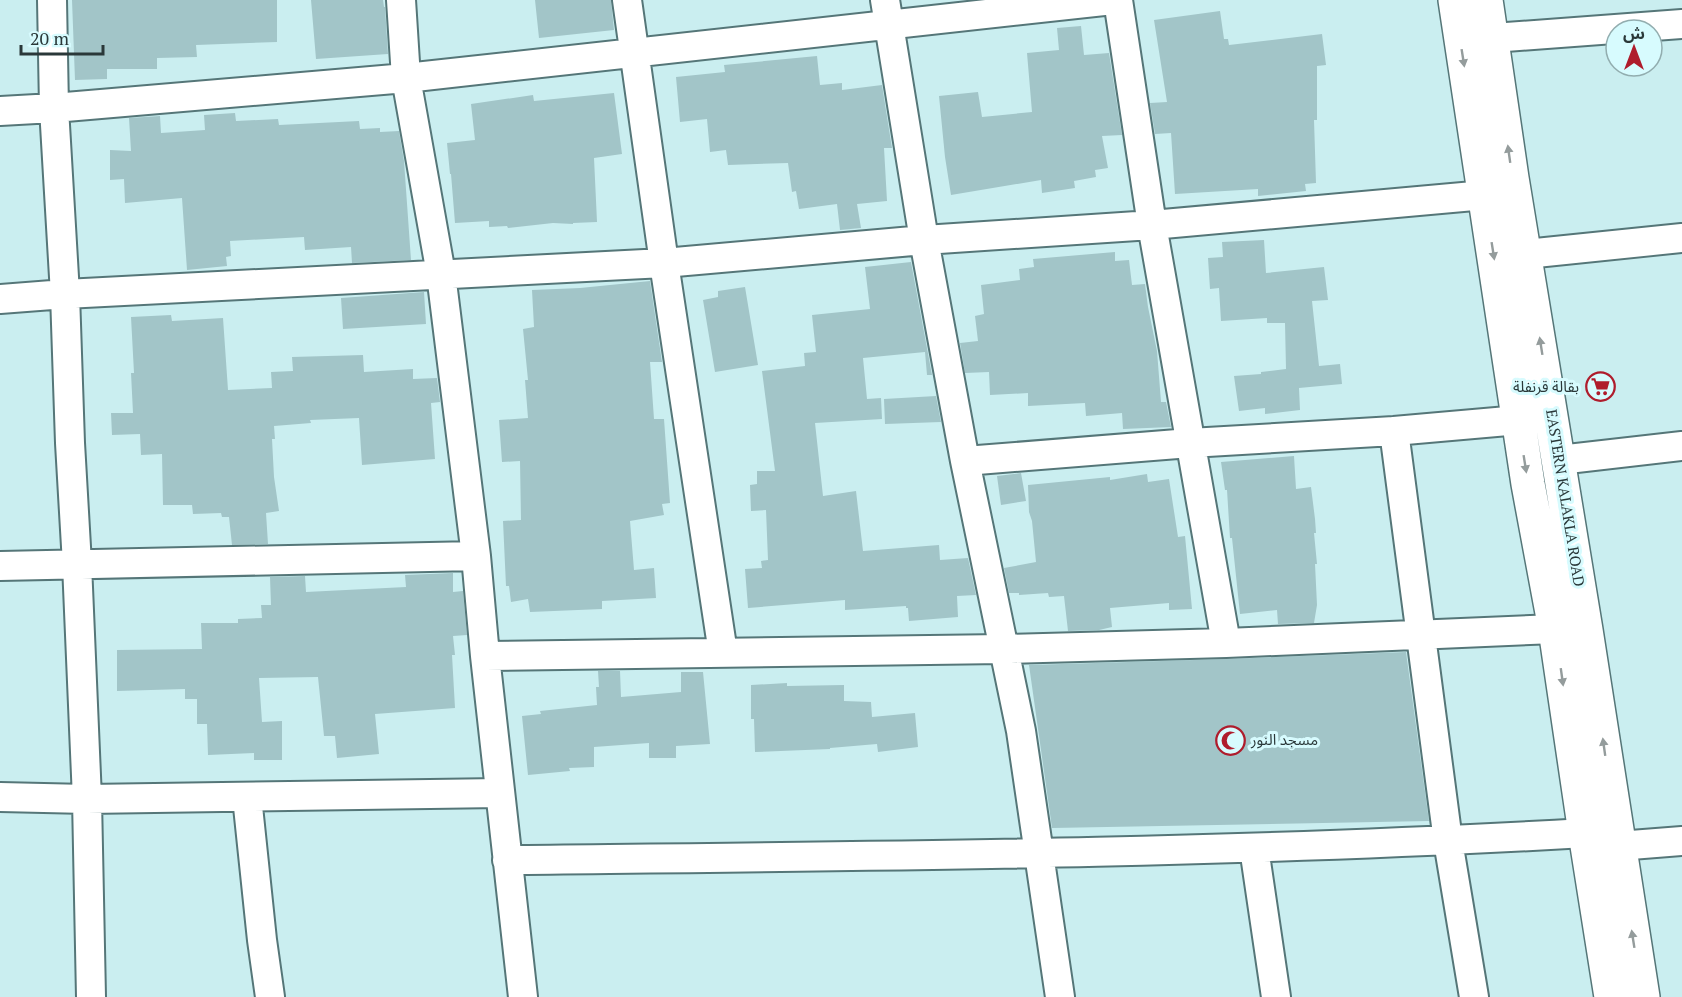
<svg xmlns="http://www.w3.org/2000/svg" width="1682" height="997" font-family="'PT Serif','Noto Sans Arabic',serif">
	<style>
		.building { fill: #a2c5c8 }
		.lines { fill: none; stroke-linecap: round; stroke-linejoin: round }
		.minor-casing { stroke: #557678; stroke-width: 32 }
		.tertiary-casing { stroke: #557678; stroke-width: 36 }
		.minor { stroke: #fff; stroke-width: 28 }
		.tertiary { stroke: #fff; stroke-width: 33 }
		.oneway { fill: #949c9c }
		.labels { text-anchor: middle; stroke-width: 6; stroke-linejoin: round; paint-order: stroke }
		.poi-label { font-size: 15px; fill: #2a3839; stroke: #d7fbfe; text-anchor: end }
		.street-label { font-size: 15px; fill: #2a3839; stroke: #d7fbfe }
	</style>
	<rect width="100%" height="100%" fill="#caeef0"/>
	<!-- building -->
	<path class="building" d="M72,0H277V42L196,45L197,57L157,58V69H107V79L75,80Z
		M311,0H383L384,7H385L388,54L316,59Z
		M535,0H611L614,30L539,38Z
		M1220,11L1224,39H1228L1229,45L1322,34L1326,65L1317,66V120H1314L1316,183L1305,184L1306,191L1258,196V189L1175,194L1171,133L1155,134L1150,103L1167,102L1154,20Z
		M1081,26L1084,55L1109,53L1122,135L1102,136L1108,168L1095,170L1096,177L1074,181L1075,188L1042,193L1041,180L951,195L945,157L939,96L978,92L982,117L1032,112L1027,53L1059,50L1057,28Z
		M817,56L820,85L842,83V90L882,85L892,148H884L887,201L857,204L861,228L840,230L837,204L799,209L796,191L792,192L788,163L728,165L726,150L710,152L707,119L680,122L676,77L725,72L724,65Z
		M614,93L622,154L594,158L597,222L573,223V224L553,223L508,228L507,226L489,227V221L455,223L451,174H450L447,143L475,140L471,104L533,95L534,101Z
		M235,113L236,121L278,119L279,125L359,121L360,129L380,128V132L399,131L404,161L411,260L352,263L351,247L305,250L304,237L230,241L231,256L226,257L227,266L187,270L182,198L125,203L124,179L110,180V150L131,151L129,118L160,116L161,133L205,130L204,115Z
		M1264,240L1266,273L1324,267L1328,300L1312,301L1319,366L1340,364L1342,384L1299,388L1300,410L1265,414V408L1239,411L1234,376L1261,374V372L1286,369L1285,323H1267V318L1221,321L1219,288L1210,289L1208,258L1223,257L1222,242Z
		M1115,252V261L1129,260L1132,285L1145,284L1148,307L1157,351L1161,402H1166L1171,427L1123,429L1122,413L1086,416L1085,403L1028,406V393L990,395L989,372L965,373L960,343L978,341L975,316L984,314L981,285L1020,280L1019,269L1034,267L1033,259Z
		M911,262L932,375H927L925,352L863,358L867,399L881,398L882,419L815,423L823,496L856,491L863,551L939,545L940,560L968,558L976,595L957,596L958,617L909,621L908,608H906V606L845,610V600L748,608L745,569L762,568L761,561L768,560L766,510L751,511L750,485L757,484V471H775L762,371L805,366L804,353L816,352L812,315L870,309L865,267Z
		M650,281L662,362H650L654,419H664L670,503L662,504L664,515L630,521L634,570L654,568L656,598L602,601V609L530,612L528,599L511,602L509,586H506L503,521L521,520L520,461L502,462L499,420L528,418L525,380H528L523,329L534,327L532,290L580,288Z
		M745,287L758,365L715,372L703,300L718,297V291Z
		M424,292L426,324L343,329L341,298Z
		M171,315L172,321L223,318L228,390L272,388L271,372L293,371L292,357L363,355L364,372L413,369V379L437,378L440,402L431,403L435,459L362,465L359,418L310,420L311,423L274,426L275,439H272L274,477L279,511L266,513L268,544L232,545L229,517H222L221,513L193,514L192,505H163L162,454L141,455L140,434L112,435L111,413H133L131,373H134L131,317Z
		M936,396L941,422L885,424L884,399Z
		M1294,456L1296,489L1311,487L1315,519L1316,533H1314L1317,564H1315L1317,605L1314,623L1278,624L1277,610L1240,614L1232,538H1230L1227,490H1225L1221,462Z
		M1021,473L1026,501L1001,505L997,476Z
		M1147,474L1148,482L1169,479L1178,537L1185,536L1192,609L1169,610V603L1110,608L1112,627L1099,630L1068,631L1064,596L1049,597L1048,593L1019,595V593H1009L1004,568L1036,562L1032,521L1029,512L1028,485L1110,477V480Z
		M453,573V592L463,591L467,635L453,636L455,655H452L455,708L375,714L379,754L337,758L335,736H324L318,677L259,678L262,722L282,721V760H254V753L208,755L207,724H197V699H185V689L117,691V650L202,649L201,623H238V619L262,618L261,605H271L270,577L305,576L306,592L406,587L405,575Z
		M1406,652L1429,821L1052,828L1029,665L1227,659Z
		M598,671H620L621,697L681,692V672H703L710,744L676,746V758H649V743L594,747V767L569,768L570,771L528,775L522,716L541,714L540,711L597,705L596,687H599Z
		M787,683V686L844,685V701L871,702L872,717L915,713L918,747L878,752L877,744L830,748V749L755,752L754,719H751V685Z"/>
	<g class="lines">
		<defs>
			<path id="minor" d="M52,0L54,108L65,294L70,443L77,564L87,799L91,997
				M401,0L406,78L441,274L476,556L485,656L523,997
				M627,0L664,263L723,653
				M885,0L924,240L965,461L1021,731L1060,997
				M1118,0L1152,225L1226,643
				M1493,38L1682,24
				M0,111L54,108L406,78L1113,0
				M1526,254L1682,238
				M0,299L65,294L664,263L924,240L1152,225L1485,195
				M1394,431L1448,841L1474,997
				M1559,460L1682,446
				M965,461L1190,443L1394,431L1519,420
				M0,566L476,556
				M485,656L1003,649L1226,643L1555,629
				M0,797L87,799L500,793
				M247,797L262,940L270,997
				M1618,846L1682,841
				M1254,848L1276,997
				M507,860C867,856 1226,854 1585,833"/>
			<path id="tertiary" d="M1455,0L1528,484L1555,629L1585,833L1611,997
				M1486,0L1512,178L1586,630L1643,997"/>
		</defs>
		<!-- minor casing -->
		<use href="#minor" class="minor-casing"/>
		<!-- tertiary casing -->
		<use href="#tertiary" class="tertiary-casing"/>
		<!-- minor -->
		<use href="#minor" class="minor"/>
		<!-- tertiary -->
		<use href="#tertiary" class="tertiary"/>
	</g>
	<!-- one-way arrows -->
	<defs><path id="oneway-solid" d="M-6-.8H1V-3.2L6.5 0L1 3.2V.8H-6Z" transform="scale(1.5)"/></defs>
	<g class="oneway">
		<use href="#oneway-solid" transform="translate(1463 58) rotate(81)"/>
		<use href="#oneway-solid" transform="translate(1509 154) rotate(-98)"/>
		<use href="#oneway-solid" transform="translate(1493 251) rotate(81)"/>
		<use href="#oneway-solid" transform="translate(1541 346) rotate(-99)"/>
		<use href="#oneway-solid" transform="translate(1525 464) rotate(81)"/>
		<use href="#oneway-solid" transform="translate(1562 677) rotate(82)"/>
		<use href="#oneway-solid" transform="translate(1604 747) rotate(-98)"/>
		<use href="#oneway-solid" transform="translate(1633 939) rotate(-99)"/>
	</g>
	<!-- icons -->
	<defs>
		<symbol id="supermarket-ring" viewBox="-11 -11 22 22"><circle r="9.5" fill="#d7fbfe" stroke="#af1c2c" stroke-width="1.5"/><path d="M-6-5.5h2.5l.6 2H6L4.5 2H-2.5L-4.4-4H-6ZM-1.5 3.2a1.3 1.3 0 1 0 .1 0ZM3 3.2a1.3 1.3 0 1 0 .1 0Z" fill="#af1c2c"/></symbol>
		<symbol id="mosque-ring" viewBox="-11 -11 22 22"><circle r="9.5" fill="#d7fbfe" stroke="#af1c2c" stroke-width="1.5"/><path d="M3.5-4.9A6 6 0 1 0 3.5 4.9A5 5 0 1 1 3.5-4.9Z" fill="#af1c2c"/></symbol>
	</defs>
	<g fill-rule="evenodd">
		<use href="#supermarket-ring" x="1584" y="370" width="33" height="33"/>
		<use href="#mosque-ring" x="1214" y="724" width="33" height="33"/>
	</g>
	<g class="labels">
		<!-- poi labels -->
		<g class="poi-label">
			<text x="1579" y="392">بقالة قرنفلة</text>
			<text x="1251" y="745" text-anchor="start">مسجد النور</text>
		</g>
		<!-- street labels -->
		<g class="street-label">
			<text transform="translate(1565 498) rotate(81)" y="5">EASTERN KALAKLA ROAD</text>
		</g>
	</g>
	<!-- north arrow -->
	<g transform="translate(1634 48)"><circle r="28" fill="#d7fbfe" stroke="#92adaf" stroke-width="1.5"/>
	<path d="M0-4.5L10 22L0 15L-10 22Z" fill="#af1c2c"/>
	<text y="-9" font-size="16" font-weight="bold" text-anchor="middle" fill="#2a3839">ش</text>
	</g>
	<!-- scale -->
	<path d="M21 45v9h82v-9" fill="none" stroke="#2a3839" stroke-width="3"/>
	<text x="30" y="45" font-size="18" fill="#2a3839" stroke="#d7fbfe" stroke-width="4.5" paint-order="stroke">20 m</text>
</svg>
